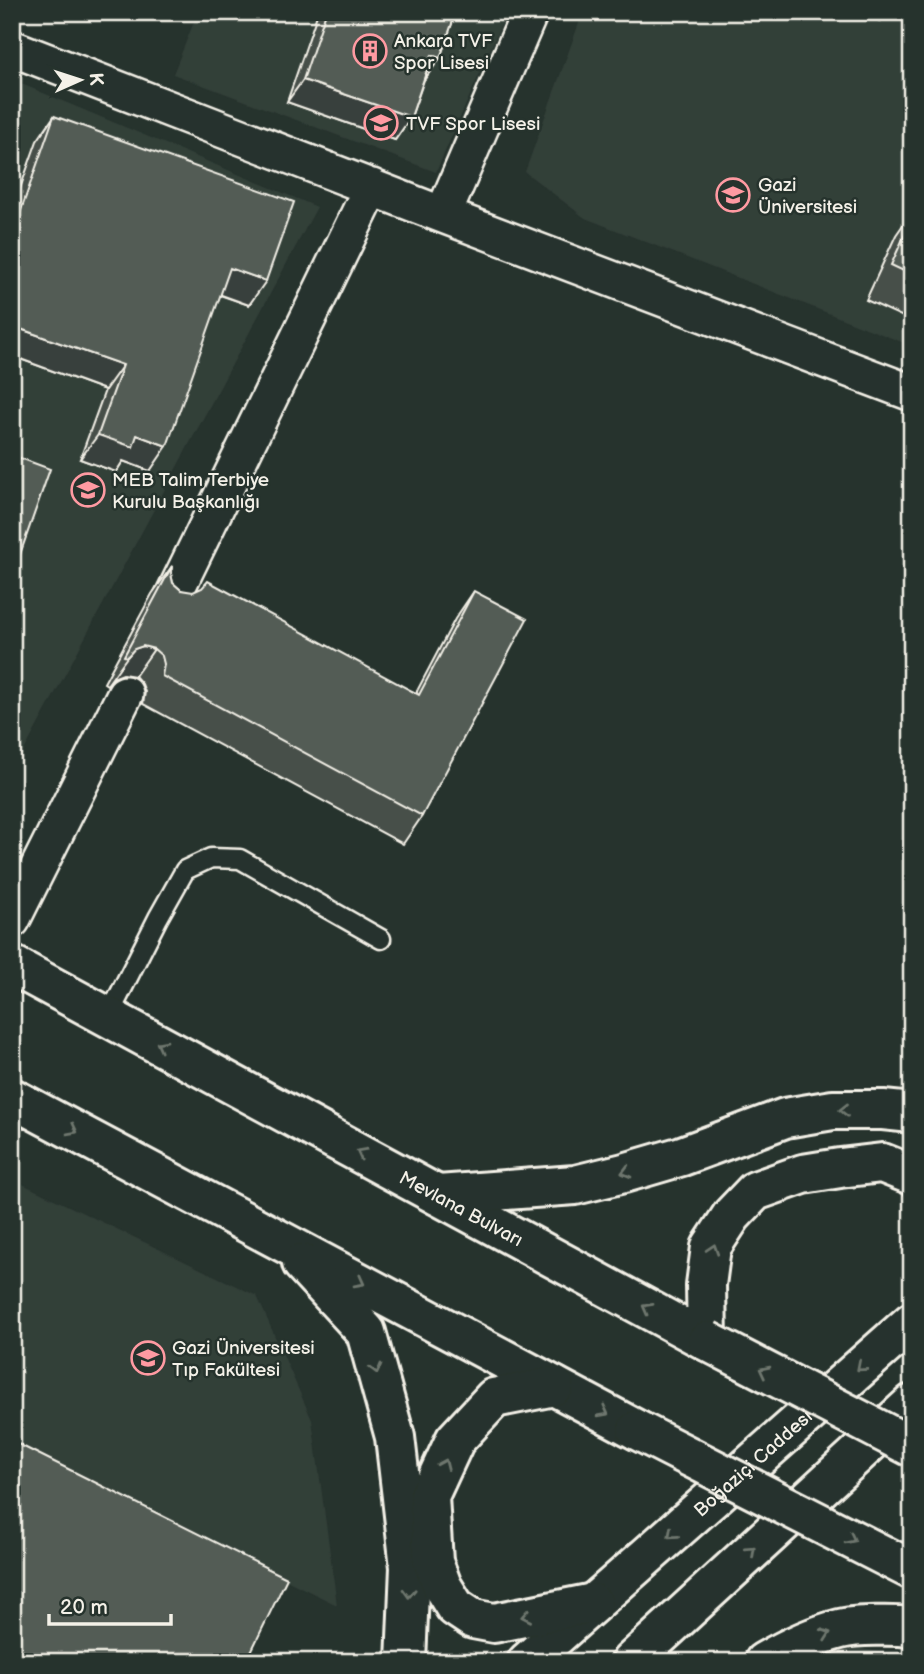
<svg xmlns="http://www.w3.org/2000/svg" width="924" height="1674" font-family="'Balsamiq Sans',sans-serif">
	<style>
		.built { fill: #333f39 }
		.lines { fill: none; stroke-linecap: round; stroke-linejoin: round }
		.lane-casing { stroke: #f4f1e8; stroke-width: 23 }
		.street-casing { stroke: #f4f1e8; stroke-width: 40 }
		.secondary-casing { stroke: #f4f1e8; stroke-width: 44 }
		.highway-casing { stroke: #f4f1e8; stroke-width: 44 }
		.lane { stroke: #26332d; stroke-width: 18 }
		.street { stroke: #26332d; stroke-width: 35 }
		.secondary { stroke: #26332d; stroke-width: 38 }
		.highway { stroke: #26332d; stroke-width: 38 }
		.highway-bridge-casing { stroke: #f4f1e8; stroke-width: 44; stroke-linecap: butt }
		.highway-bridge { stroke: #26332d; stroke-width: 38 }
		.wall { fill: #474f49; stroke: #f4f1e8; stroke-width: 2 }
		.shaded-wall { fill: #39403c; stroke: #f4f1e8; stroke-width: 2 }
		.building { fill: #525c55; stroke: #f4f1e8; stroke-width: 2 }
		.oneway { stroke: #6e766e }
		.labels { text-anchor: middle; stroke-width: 5; stroke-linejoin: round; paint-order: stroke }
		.poi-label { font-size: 19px; fill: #f4f1e8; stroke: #26332d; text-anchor: start }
		.street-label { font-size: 19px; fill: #f4f1e8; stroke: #26332d }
	</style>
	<rect width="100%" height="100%" fill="#26332d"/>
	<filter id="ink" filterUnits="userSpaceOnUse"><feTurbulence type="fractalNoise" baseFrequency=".0143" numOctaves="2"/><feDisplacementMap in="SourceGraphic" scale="14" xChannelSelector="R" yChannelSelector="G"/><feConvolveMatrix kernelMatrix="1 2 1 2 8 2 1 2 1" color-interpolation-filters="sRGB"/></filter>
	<g filter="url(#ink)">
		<!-- built -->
		<path class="built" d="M198,12H507L436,172L173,74Z
			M583,12H912V346L585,218L525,172Z
			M12,80L317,207L12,773Z
			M12,1179L257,1296L312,1420L337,1605L12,1445Z
			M854,1647L912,1659V1662H818Z"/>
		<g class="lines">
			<defs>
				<path id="lane" d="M108,1017L158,918L185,870L211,858L240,859L381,939"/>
				<path id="street" d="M12,48L443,215L912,393
					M443,215L530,12
					M171,600L372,187
					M12,920L125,694"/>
				<g id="secondary">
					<path id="s1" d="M527,1662L912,1322"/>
					<path d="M631,1662L912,1404"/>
				</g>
				<g id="highway">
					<path id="s2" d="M12,965L707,1341L706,1285L711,1247L732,1215L755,1191L803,1174L840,1168L882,1163L912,1175"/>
					<path d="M12,1098L637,1430"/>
					<path d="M438,1195L575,1185L624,1173L682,1156L785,1118L833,1110H883L912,1113"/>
					<path d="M302,1263L366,1332L395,1437L410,1567L406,1662"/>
					<path d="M554,1386L494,1398L455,1440L429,1496L433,1562L442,1586L455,1607L473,1619L494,1623L593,1603"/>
					<path d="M764,1662C788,1648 813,1636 840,1629C855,1625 896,1625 912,1627"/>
				</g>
			</defs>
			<!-- lane casing -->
			<use href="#lane" class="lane-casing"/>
			<!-- street casing -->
			<use href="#street" class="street-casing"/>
			<!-- secondary casing -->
			<use href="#secondary" class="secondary-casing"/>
			<!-- highway casing -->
			<use href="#highway" class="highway-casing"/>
			<!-- lane -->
			<use href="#lane" class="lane"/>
			<!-- street -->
			<use href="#street" class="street"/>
			<!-- secondary -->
			<use href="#secondary" class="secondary"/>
			<!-- highway -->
			<use href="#highway" class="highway"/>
			<defs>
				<path id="highway-bridge" d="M707,1341L912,1447
					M637,1430L912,1570"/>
			</defs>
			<!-- highway-bridge casing -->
			<use href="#highway-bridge" class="highway-bridge-casing"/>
			<!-- highway-bridge -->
			<use href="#highway-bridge" class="highway-bridge"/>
		</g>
		<!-- wall -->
		<path class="wall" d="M318,12H456L440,58L424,80L411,117L395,140L287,102Z
			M54,116L249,305L220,295L150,471L123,461L116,472L80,459L105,390L12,356V211L37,141Z
			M912,212V321L866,300L896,235Z
			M172,566L171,574L173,583L181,590L416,693L455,619L474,591L422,816L403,844L143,704L145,692L142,684L135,676L123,674L115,677L107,685L104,683L152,594Z"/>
		<!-- shaded-wall -->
		<path class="shaded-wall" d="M857,12H886L880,21Z
			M432,55L440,58L424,80Z
			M303,80L411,117L395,140L287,102Z
			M230,268L266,281L249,305L213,292Z
			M12,326L123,365L105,390L12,356Z
			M98,435H137L167,446L150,471L123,461L116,472L80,459Z
			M143,646L154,649L135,676L123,674L115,677L107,685L127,657L134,649Z"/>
		<!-- building -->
		<path class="building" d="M326,12H456L440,58L432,55L411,117L303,80Z
			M54,116L294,202L266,281L230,268L167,446L137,435L133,447L98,435L123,365L12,326V217L18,219Z
			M912,219V275L891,265Z
			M12,455L50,469L12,577Z
			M172,566L171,574L173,583L181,590L193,592L202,588L208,581L419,695L474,591L527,619L422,816L162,676L164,664L162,656L154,649L143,646L134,649L127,657L124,656Z
			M12,1441L287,1578L246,1662H12Z"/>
		<!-- one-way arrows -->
		<defs><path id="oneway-chevron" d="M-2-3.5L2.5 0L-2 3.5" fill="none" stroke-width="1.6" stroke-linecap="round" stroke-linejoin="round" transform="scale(1.75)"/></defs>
		<g class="oneway">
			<use href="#oneway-chevron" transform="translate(161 1045) rotate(-152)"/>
			<use href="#oneway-chevron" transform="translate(844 1110) rotate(180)"/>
			<use href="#oneway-chevron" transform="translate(73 1130) rotate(28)"/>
			<use href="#oneway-chevron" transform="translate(361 1153) rotate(-152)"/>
			<use href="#oneway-chevron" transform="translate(626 1172) rotate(165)"/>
			<use href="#oneway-chevron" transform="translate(713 1249) rotate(-72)"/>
			<use href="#oneway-chevron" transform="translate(360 1282) rotate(28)"/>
			<use href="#oneway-chevron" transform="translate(647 1308) rotate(-151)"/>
			<use href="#oneway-chevron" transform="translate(861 1367) rotate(139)"/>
			<use href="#oneway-chevron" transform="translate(376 1369) rotate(75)"/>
			<use href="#oneway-chevron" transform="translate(764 1371) rotate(-153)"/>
			<use href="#oneway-chevron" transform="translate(604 1412) rotate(28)"/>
			<use href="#oneway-chevron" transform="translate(444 1464) rotate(-66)"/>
			<use href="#oneway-chevron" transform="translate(672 1534) rotate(139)"/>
			<use href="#oneway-chevron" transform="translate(851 1539) rotate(27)"/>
			<use href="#oneway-chevron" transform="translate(751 1551) rotate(-42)"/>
			<use href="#oneway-chevron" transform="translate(409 1593) rotate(92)"/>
			<use href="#oneway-chevron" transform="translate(526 1616) rotate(169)"/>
			<use href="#oneway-chevron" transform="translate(826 1634) rotate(-19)"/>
		</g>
	</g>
	<!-- icons -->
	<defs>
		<symbol id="building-ring" viewBox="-11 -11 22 22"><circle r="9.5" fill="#26332d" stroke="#ff9aa2" stroke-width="1.5"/><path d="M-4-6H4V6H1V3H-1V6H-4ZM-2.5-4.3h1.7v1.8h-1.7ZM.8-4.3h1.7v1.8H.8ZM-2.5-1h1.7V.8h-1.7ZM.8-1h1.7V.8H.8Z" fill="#ff9aa2"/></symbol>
		<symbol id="school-ring" viewBox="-11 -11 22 22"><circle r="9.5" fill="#26332d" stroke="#ff9aa2" stroke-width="1.5"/><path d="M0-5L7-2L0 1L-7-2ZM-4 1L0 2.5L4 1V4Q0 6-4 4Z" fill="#ff9aa2"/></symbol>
		<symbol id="university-ring" viewBox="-11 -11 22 22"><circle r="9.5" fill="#26332d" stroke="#ff9aa2" stroke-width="1.5"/><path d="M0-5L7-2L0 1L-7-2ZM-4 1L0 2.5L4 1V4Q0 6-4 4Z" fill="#ff9aa2"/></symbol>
	</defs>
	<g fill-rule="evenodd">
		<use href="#building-ring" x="351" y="32" width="38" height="38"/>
		<use href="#school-ring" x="362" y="104" width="38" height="38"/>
		<use href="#university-ring" x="714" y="176" width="38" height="38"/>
		<use href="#school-ring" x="69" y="471" width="38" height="38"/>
		<use href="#university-ring" x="129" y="1339" width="38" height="38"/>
	</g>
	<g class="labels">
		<!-- poi labels -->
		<g class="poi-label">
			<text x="394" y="47">Ankara TVF<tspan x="394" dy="22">Spor Lisesi</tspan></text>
			<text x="406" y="130">TVF Spor Lisesi</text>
			<text x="758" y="191">Gazi<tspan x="758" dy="22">Üniversitesi</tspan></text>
			<text x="112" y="486">MEB Talim Terbiye<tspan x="112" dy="22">Kurulu Başkanlığı</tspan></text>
			<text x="172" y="1354">Gazi Üniversitesi<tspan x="172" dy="22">Tıp Fakültesi</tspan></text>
		</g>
		<!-- street labels -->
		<g class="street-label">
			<text dy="7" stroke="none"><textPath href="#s2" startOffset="511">Mevlana Bulvarı</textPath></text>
			<text dy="7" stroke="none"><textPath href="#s1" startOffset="301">Boğaziçi Caddesi</textPath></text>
		</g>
	</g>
	<!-- margin -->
	<rect width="924" height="1674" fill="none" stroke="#26332d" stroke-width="42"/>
	<rect x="21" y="21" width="882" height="1632" fill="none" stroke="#f4f1e8" stroke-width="2.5" filter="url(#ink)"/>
	<!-- north arrow -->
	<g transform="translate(80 80) rotate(87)" stroke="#26332d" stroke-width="5" paint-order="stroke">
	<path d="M0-5L12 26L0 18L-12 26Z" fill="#f4f1e8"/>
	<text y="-10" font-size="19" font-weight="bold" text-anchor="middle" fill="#f4f1e8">K</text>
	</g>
	<!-- scale -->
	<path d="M49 1614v10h122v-10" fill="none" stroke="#f4f1e8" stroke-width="3.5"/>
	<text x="60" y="1614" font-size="21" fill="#f4f1e8" stroke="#26332d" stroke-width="5" paint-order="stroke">20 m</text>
</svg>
